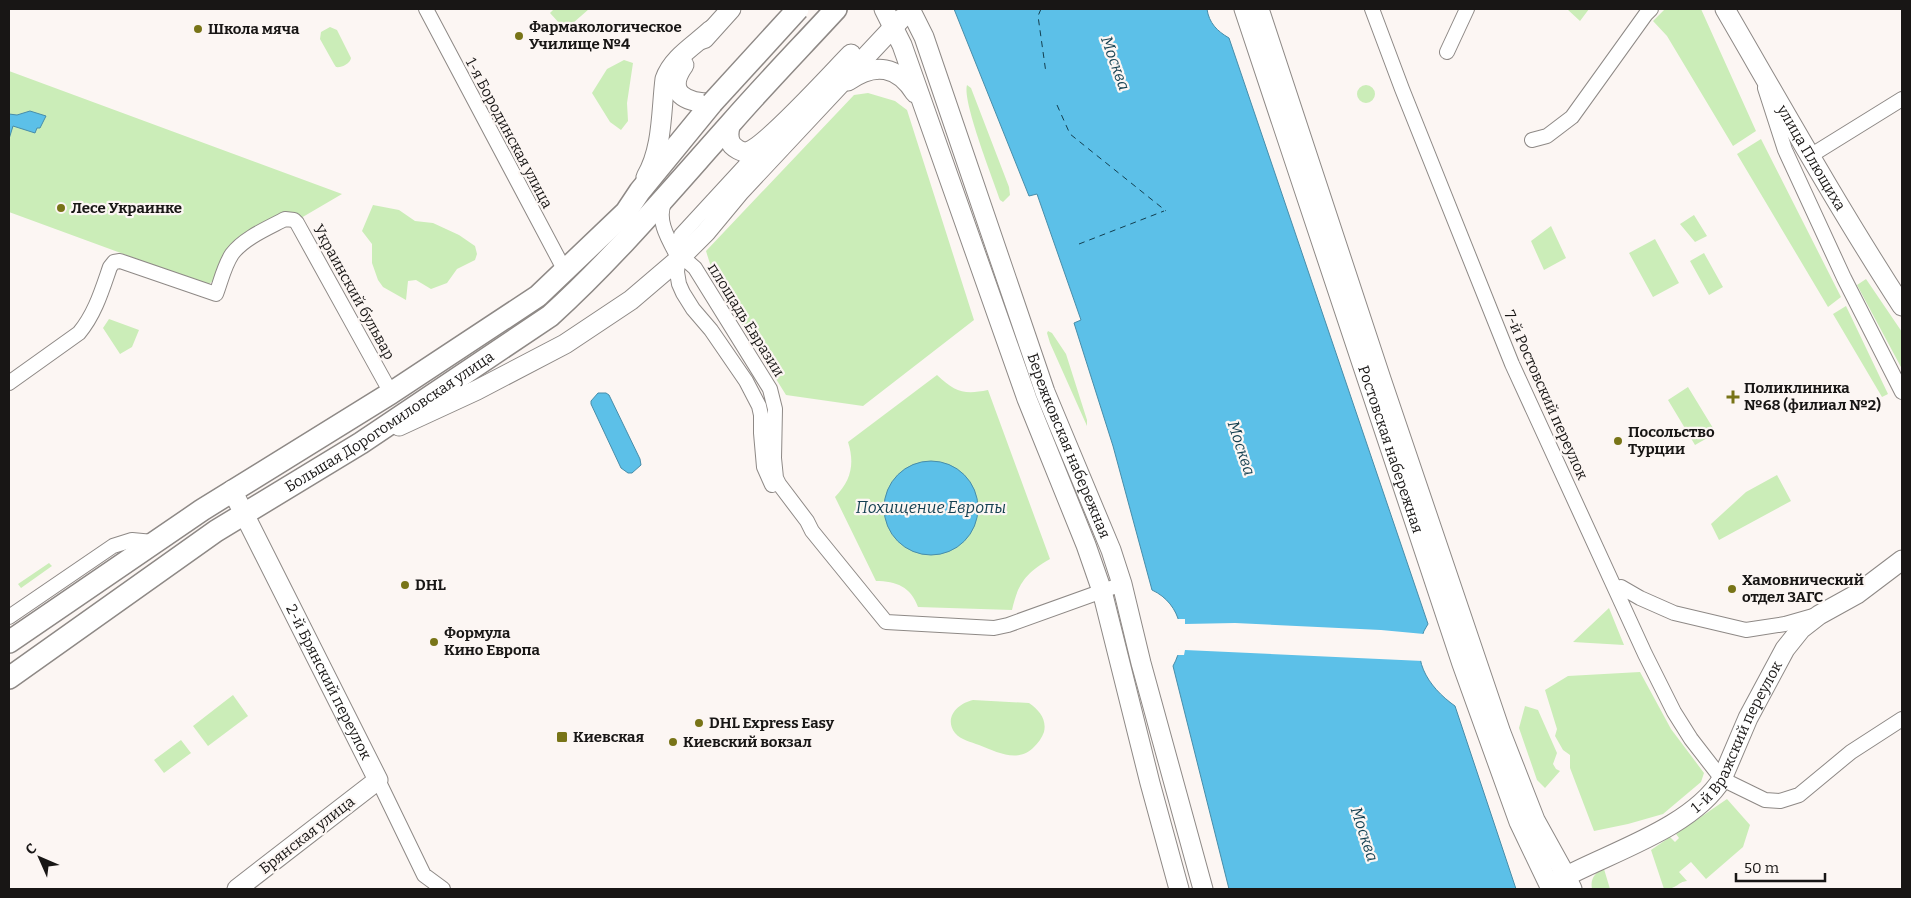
<svg xmlns="http://www.w3.org/2000/svg" width="1911" height="898" font-family="Bitter,serif">
	<style>
		.green { fill: #cbedb8 }
		.water { fill: #5cc0e8; stroke: #488da9 }
		.pier { fill: #fcf6f3 }
		.lines { fill: none; stroke-linecap: round; stroke-linejoin: round }
		.ferry { stroke: #133f50; stroke-width: 1; stroke-dasharray: 6 5; stroke-linecap: butt }
		.street-casing { stroke: #8e8986; stroke-width: 16 }
		.secondary-casing { stroke: #8e8986; stroke-width: 21 }
		.primary-casing { stroke: #8e8986; stroke-width: 24 }
		.street { stroke: #fff; stroke-width: 14 }
		.secondary { stroke: #fff; stroke-width: 19 }
		.primary { stroke: #fff; stroke-width: 21 }
		.primary-bridge-casing { stroke: #8e8986; stroke-width: 24; stroke-linecap: butt }
		.primary-bridge { stroke: #fff; stroke-width: 21 }
		.poi-dot { fill: #787417; stroke: #fcf6f3; stroke-width: 2 }
		.labels { text-anchor: middle; stroke-width: 4.5; stroke-linejoin: round; paint-order: stroke }
		.poi-label { font-size: 15px; font-weight: bold; fill: #181615; stroke: #fcf6f3; text-anchor: start }
		.street-label { font-size: 15px; fill: #181615; stroke: #fcf6f3 }
		.water-label { font-size: 16px; font-style: italic; fill: #133f50; stroke: #fcf6f3 }
	</style>
	<rect width="100%" height="100%" fill="#fcf6f3"/>
	<!-- green -->
	<path class="green" d="M554,9H589L573,23L561,25L550,13Z
		M1567,9H1589L1580,21Z
		M1665,9H1701L1756,131L1733,146L1667,36L1653,21Z
		M330,27L337,30L351,58C350,64 341,68 336,67L334,64L320,39L321,32Z
		M624,60L633,63L627,103L628,121L621,130L610,122L592,93L607,69Z
		M9,71L342,194L301,218L237,241L216,278L208,285L9,212Z
		M1357 94a9 9 0 1 1 18 0a9 9 0 1 1-18 0Z
		M967,85L971,88L1009,187L1010,195L1003,202L1000,200C993,179 962,101 967,85Z
		M868,93L895,101L907,110L974,320L863,406L786,395L716,283L706,251L854,95Z
		M1761,139L1841,297L1828,307L1737,154Z
		M373,205L399,210L415,221L433,223L459,235L475,246L477,254L475,260L457,269L447,283L431,289L416,280L408,281L406,300L383,287L378,280L372,263V244L362,231Z
		M1694,215L1707,236L1695,242L1680,224Z
		M1551,226L1566,258L1544,270L1531,241Z
		M1655,239L1679,283L1653,297L1629,253Z
		M1704,253L1723,287L1709,295L1690,261Z
		M1866,279L1902,332V369L1857,285Z
		M1846,306L1888,394L1882,397L1833,314Z
		M109,319L139,330L132,347L120,354L103,328Z
		M1048,331L1052,333L1066,354L1087,420V426L1050,343L1047,333Z
		M937,375C955,392 964,395 988,390L1050,559C1026,573 1018,583 1012,610L918,607C911,587 896,581 876,581L835,497C851,481 855,464 848,442Z
		M1688,387L1716,433L1695,445L1668,400Z
		M1777,475L1791,501L1719,540L1711,524L1746,492Z
		M49,563L52,566L21,588L18,584Z
		M1609,608L1624,645L1573,642Z
		M1640,672L1671,729L1704,773L1701,782L1663,814L1628,824L1594,831L1570,768V755L1563,750L1555,736L1557,729L1545,690L1568,676Z
		M233,695L248,716L208,746L193,726Z
		M973,700L1029,703C1039,710 1047,719 1044,732C1042,738 1038,743 1033,748C1017,763 997,752 979,745C971,742 961,740 955,733C943,717 959,703 973,700Z
		M1525,706L1538,710L1557,753L1553,764L1556,769L1560,771L1545,788L1537,780L1519,728Z
		M181,740L191,753L164,773L154,760Z
		M1727,799L1750,825L1743,847L1706,879L1691,862L1679,872L1687,881C1677,882 1678,889 1664,889L1651,850L1670,837L1675,842L1679,838L1676,834Z
		M1604,869L1610,889H1592C1590,879 1595,872 1604,869Z"/>
	<!-- water -->
	<path class="water" d="M954,9H1207C1209,23 1217,31 1229,38L1428,624C1407,656 1428,687 1455,706L1516,889H1229L1173,666C1188,639 1182,604 1152,590L1113,446L1074,323L1081,320L1037,194L1029,196Z
		M30,111L46,116L40,128H37L35,133L13,126L9,139V114L17,115Z
		M598,393H606L609,395L640,459L641,465L632,473H628L621,468L591,404V401Z
		M884 508a47 47 0 1 1 94 0a47 47 0 1 1-94 0Z"/>
	<!-- pier -->
	<path class="pier" d="M1176,619H1185V624L1235,623L1381,630L1424,634L1425,630H1427L1423,638L1422,647L1425,666H1423V661L1185,650L1184,655H1176L1179,647Z"/>
	<g class="lines">
		<!-- ferry -->
		<path class="ferry" d="M1041,9L1038,16L1046,73
			M1057,105L1070,134L1166,211
			M1079,244L1164,211"/>
		<defs>
			<path id="street" d="M426,9L565,271
				M1372,9L1402,89L1512,364L1645,654L1674,712L1691,739L1722,779L1765,800L1780,801L1799,795L1851,752L1902,719
				M1447,52L1467,9
				M1765,88L1785,150L1844,278L1902,392
				M1532,140L1547,136L1572,117L1646,14L1651,9
				M763,146L681,235L677,272L679,284L683,293L693,309L711,330L746,381L759,406L761,415V433L764,467L772,485
				M1810,156L1902,99
				M665,201C655,220 670,242 679,259L687,261L695,268L770,389L775,409L774,458L776,478L779,484L807,521L812,531L886,622L994,628L1008,625L1122,584
				M9,383L79,333C95,314 102,290 110,267L114,262L120,261L216,294C221,281 224,266 232,254C244,238 268,228 285,219L294,220L297,223L391,393
				M1616,590L1621,587L1640,598L1674,613L1746,630L1785,624L1813,616
				M9,617L113,546L132,540L153,542
				M378,780L424,875L443,889"/>
			<g id="secondary">
				<path d="M884,9L902,45L1027,399L1086,545L1102,591L1150,783L1179,889"/>
				<path id="s1" d="M910,9L924,37L1045,392L1111,550L1122,584L1141,663L1203,889"/>
				<path id="s2" d="M1244,9L1462,664L1519,822L1551,889"/>
				<path d="M1259,9L1381,379L1501,733L1535,820L1566,876L1572,889"/>
				<path id="s3" d="M1725,9C1783,109 1839,209 1902,306"/>
				<path d="M704,39L731,9"/>
				<path d="M684,65C664,93 686,103 712,103"/>
				<path d="M848,81C875,62 898,66 915,93"/>
				<path d="M731,122C729,130 727,138 732,145C735,148 741,152 746,152C764,149 834,71 851,54"/>
				<path d="M646,177C663,148 661,111 665,79C672,58 695,45 711,30"/>
				<path d="M399,426L477,390L565,344L631,300L679,259L706,232L740,191L901,19"/>
				<path id="s4" d="M232,490L378,780L237,889"/>
				<path id="s5" d="M1557,881C1607,853 1691,829 1722,779L1748,718L1785,649L1801,629L1819,615L1857,594L1902,560"/>
			</g>
			<g id="primary">
				<path d="M9,642L202,510L391,393L538,296L626,212L640,191L712,103"/>
				<path id="s6" d="M9,678L216,531L361,443L550,316C615,257 672,189 731,123C765,84 801,47 836,9"/>
			</g>
		</defs>
		<!-- street casing -->
		<use href="#street" class="street-casing"/>
		<!-- secondary casing -->
		<use href="#secondary" class="secondary-casing"/>
		<!-- primary casing -->
		<use href="#primary" class="primary-casing"/>
		<!-- street -->
		<use href="#street" class="street"/>
		<!-- secondary -->
		<use href="#secondary" class="secondary"/>
		<!-- primary -->
		<use href="#primary" class="primary"/>
		<defs>
			<path id="primary-bridge" d="M712,103L798,9"/>
		</defs>
		<!-- primary-bridge casing -->
		<use href="#primary-bridge" class="primary-bridge-casing"/>
		<!-- primary-bridge -->
		<use href="#primary-bridge" class="primary-bridge"/>
	</g>
	<!-- markers -->
	<g class="poi-dot">
		<circle cx="198" cy="29" r="5"/>
		<circle cx="519" cy="36" r="5"/>
		<circle cx="61" cy="208" r="5"/>
		<path d="M1730.5 389.5h5v5h5v5h-5v5h-5v-5h-5v-5h5z"/>
		<circle cx="1618" cy="441" r="5"/>
		<circle cx="405" cy="585" r="5"/>
		<circle cx="1732" cy="589" r="5"/>
		<circle cx="434" cy="642" r="5"/>
		<circle cx="699" cy="723" r="5"/>
		<rect x="556" y="731" width="12" height="12" rx="2.5"/>
		<circle cx="673" cy="742" r="5"/>
	</g>
	<g class="labels">
		<!-- poi labels -->
		<g class="poi-label">
			<text x="529" y="32">Фармакологическое<tspan x="529" dy="17">Училище №4</tspan></text>
			<text x="208" y="34">Школа мяча</text>
			<text x="71" y="213">Лесе Украинке</text>
			<text x="1744" y="393">Поликлиника<tspan x="1744" dy="17">№68 (филиал №2)</tspan></text>
			<text x="1628" y="437">Посольство<tspan x="1628" dy="17">Турции</tspan></text>
			<text x="1742" y="585">Хамовнический<tspan x="1742" dy="17">отдел ЗАГС</tspan></text>
			<text x="415" y="590">DHL</text>
			<text x="444" y="638">Формула<tspan x="444" dy="17">Кино Европа</tspan></text>
			<text x="709" y="728">DHL Express Easy</text>
			<text x="573" y="742">Киевская</text>
			<text x="683" y="747">Киевский вокзал</text>
		</g>
		<!-- street labels -->
		<g class="street-label">
			<text transform="translate(509 133) rotate(62)" y="5">1-я Бородинская улица</text>
			<text dy="5" stroke="none"><textPath href="#s3" startOffset="172">улица Плющиха</textPath></text>
			<text transform="translate(354 292) rotate(61)" y="5">Украинский бульвар</text>
			<text transform="translate(746 320) rotate(58)" y="5">площадь Евразии</text>
			<text transform="translate(1546 395) rotate(66)" y="5">7-й Ростовский переулок</text>
			<text dy="5" stroke="none"><textPath href="#s6" startOffset="459">Большая Дорогомиловская улица</textPath></text>
			<text dy="5" stroke="none"><textPath href="#s1" startOffset="465">Бережковская набережная</textPath></text>
			<text dy="5" stroke="none"><textPath href="#s2" startOffset="464">Ростовская набережная</textPath></text>
			<text dy="5" stroke="none"><textPath href="#s4" startOffset="215">2-й Брянский переулок</textPath></text>
			<text dy="5" stroke="none"><textPath href="#s5" startOffset="240">1-й Вражский переулок</textPath></text>
			<text transform="translate(307 835) rotate(-38)" y="5">Брянская улица</text>
		</g>
		<!-- water labels -->
		<g class="water-label">
			<text transform="translate(1116 63) rotate(70)" y="6">Москва</text>
			<text transform="translate(1242 448) rotate(72)" y="6">Москва</text>
			<text x="931" y="513">Похищение Европы</text>
			<text transform="translate(1365 834) rotate(72)" y="6">Москва</text>
		</g>
	</g>
	<!-- border -->
	<rect width="1911" height="898" fill="none" stroke="#181615" stroke-width="20"/>
	<!-- north arrow -->
	<g transform="translate(40 858) rotate(315)" stroke="#fcf6f3" stroke-width="4" paint-order="stroke">
	<path d="M0-4L9 19L0 12L-9 19Z" fill="#181615"/>
	<text y="-8" font-size="14" font-weight="bold" text-anchor="middle" fill="#181615">С</text>
	</g>
	<!-- scale -->
	<path d="M1736 873v8h89v-8" fill="none" stroke="#181615" stroke-width="2.5"/>
	<text x="1744" y="873" font-size="15" fill="#181615" stroke="#fcf6f3" stroke-width="4" paint-order="stroke">50 m</text>
</svg>
